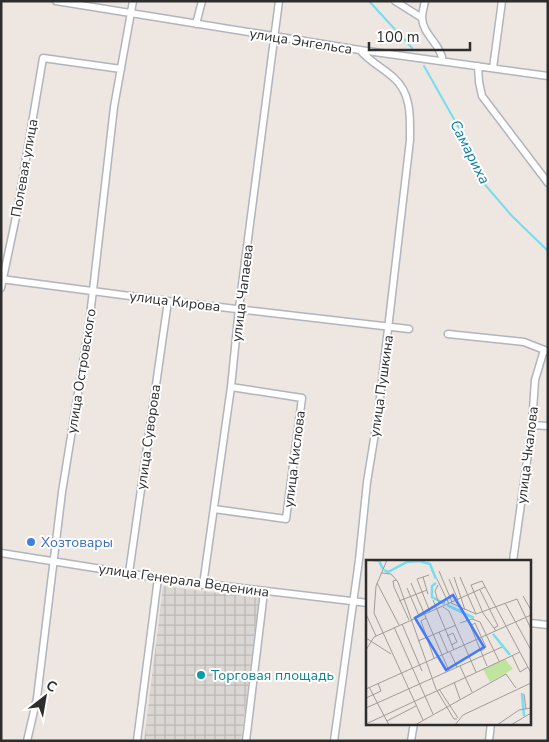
<svg xmlns="http://www.w3.org/2000/svg" width="549" height="742" font-family="'Nunito Sans',sans-serif">
	<style>
		.plaza { fill: url(#plaza-grid) }
		.lines { fill: none; stroke-linecap: round; stroke-linejoin: round }
		.stream { stroke: #74ddef; stroke-width: 2 }
		.minor-casing { stroke: #b0b4bd; stroke-width: 9 }
		.minor { stroke: #fff; stroke-width: 6 }
		.shop-dot { fill: #3f7fe0; stroke: #fff; stroke-width: 2 }
		.culture-dot { fill: #0f9aa8; stroke: #fff; stroke-width: 2 }
		.labels { text-anchor: middle; stroke-width: 4; stroke-linejoin: round; paint-order: stroke }
		.street-label { font-size: 14px; fill: #2d2d2d; stroke: #fff }
		.shop-label { font-size: 14px; fill: #366cbe; stroke: #fff; text-anchor: start }
		.culture-label { font-size: 14px; fill: #0d838f; stroke: #fff; text-anchor: start }
		.water-label { font-size: 15px; font-style: italic; fill: #0e80a0; stroke: #fff }
		.inset-river { fill: none; stroke: #74ddef; stroke-width: 2.5 }
		.inset-road { fill: none; stroke: #a19c98; stroke-width: 1 }
		.view { fill: #417afa; fill-opacity: 0.15; stroke: #417afa; stroke-width: 2.5 }
		.inset-edge { fill: none; stroke: #2d2d2d; stroke-width: 2.5 }
	</style>
	<defs>
		<pattern id="plaza-grid" width="8" height="8" patternUnits="userSpaceOnUse" patternTransform="scale(1.25)"><rect width="8" height="8" fill="#dad6d3"/><path d="M0 4h8M4 0v8" fill="none" stroke="#bbb8b5"/></pattern>
	</defs>
	<rect width="100%" height="100%" fill="#eee6e0"/>
	<!-- plaza -->
	<path class="plaza" d="M163,586L259,598L241,741H144Z"/>
	<g class="lines">
		<!-- stream -->
		<path class="stream" d="M369,1L412,48
			M424,66L472,151L481,180L511,215L548,251"/>
		<defs>
			<path id="minor" d="M56,1L360,50L548,76
				M395,1L422,18
				M425,1C424,6 422,13 422,18C423,35 440,43 443,61
				M196,24L202,1
				M478,66L479,82L482,96L548,183
				M493,68L502,1
				M1,279L168,301L409,329
				M1,288L17,212L43,58L121,69
				M448,334L524,342L547,351
				M532,425L548,426
				M214,509L286,519L302,398L231,387
				M1,553L158,578L368,603
				M513,561L532,425L535,380L544,350
				M129,573L168,301
				M203,585L231,387L239,308L279,1
				M530,623L548,625
				M27,741L37,698L62,492L89,325L114,107L133,1
				M137,741L158,578
				M246,741L264,592
				M334,741L359,560L367,482L378,415L410,140C410,118 412,94 394,78C383,68 370,62 360,50
				M411,741L414,723
				M489,741L491,723"/>
		</defs>
		<!-- minor casing -->
		<use href="#minor" class="minor-casing"/>
		<!-- minor -->
		<use href="#minor" class="minor"/>
	</g>
	<!-- markers -->
	<circle class="shop-dot" cx="31" cy="542" r="5"/>
	<circle class="culture-dot" cx="201" cy="675" r="5"/>
	<g class="labels">
		<!-- street labels -->
		<g class="street-label">
			<text transform="translate(301 41) rotate(9)" y="5">улица Энгельса</text>
			<text transform="translate(24 168) rotate(-80)" y="5">Полевая улица</text>
			<text transform="translate(242 293) rotate(-83)" y="5">улица Чапаева</text>
			<text transform="translate(175 301) rotate(7)" y="5">улица Кирова</text>
			<text transform="translate(81 371) rotate(-81)" y="5">улица Островского</text>
			<text transform="translate(381 386) rotate(-82)" y="5">улица Пушкина</text>
			<text transform="translate(148 437) rotate(-82)" y="5">улица Суворова</text>
			<text transform="translate(527 455) rotate(-83)" y="5">улица Чкалова</text>
			<text transform="translate(294 459) rotate(-83)" y="5">улица Кислова</text>
			<text transform="translate(184 580) rotate(8)" y="5">улица Генерала Веденина</text>
		</g>
		<!-- shop labels -->
		<g class="shop-label">
			<text x="41" y="547">Хозтовары</text>
		</g>
		<!-- culture labels -->
		<g class="culture-label">
			<text x="211" y="680">Торговая площадь</text>
		</g>
		<!-- water labels -->
		<g class="water-label">
			<text transform="translate(470 152) rotate(63)" y="5">Самариха</text>
		</g>
	</g>
	<!-- overview -->
	<g transform="translate(366 560)">
		<rect width="165" height="165" fill="#eee6e0"/>
		<path d="M139,99L147,109L124,122L117,109Z" fill="#bee49d"/>
		<path class="inset-river" d="M7,0L13,1L17,9M18,10L22,12L41,2L53,1L64,4L70,19M70,23L66,26V37L79,44M81,45L108,58M127,74L144,95M156,133L158,156"/>
		<path class="inset-road" d="M21,0L10,26L8,53L57,160M73,11L86,42M16,13L25,14L32,22L70,129L88,159H91M63,15L51,19L64,52M57,17L62,34M88,17L99,50M94,17L110,54M71,19L83,44M83,19L92,40M31,20L27,21L28,27L43,60M11,23L33,65M45,23L83,111M72,25L69,31L72,41L79,42M41,28L53,56M114,30L132,66L128,68M157,36L165,50M67,40L88,90M33,41L61,30M85,43L110,54M139,43L165,90M77,47L83,51L110,112M0,54L10,76M110,54L151,39L165,69M60,58L55,61L68,98M102,60L121,106M94,63L106,59L114,62L133,101M36,64L56,111M104,66L109,63L120,87L115,91M28,67L67,154M130,71L117,53L105,25L116,21L165,113M73,72L82,93M81,76L87,73L91,82L85,85M0,78L25,94M52,81L90,65M0,90L8,77L119,27M84,92L91,107M146,95L154,112L162,107M94,106L106,132M88,122L94,139M3,127L23,165M0,129L165,55M73,129L92,158M158,134L160,149M0,138L15,131L12,123M0,148L136,87M21,161L50,146M0,164L154,92M49,165L140,114L150,128M89,165L97,155L165,123M131,165L153,150L165,148M145,165L165,153"/>
		<path class="view" d="M87,35L118,87L80,110L49,58Z"/>
		<rect width="165" height="165" class="inset-edge"/>
	</g>
	<!-- border -->
	<rect width="549" height="742" fill="none" stroke="#2d2d2d" stroke-width="5"/>
	<!-- north arrow -->
	<g transform="translate(45 697) rotate(31)" stroke="#ffffff" stroke-width="4" paint-order="stroke">
	<path d="M0-4L9 19L0 12L-9 19Z" fill="#2d2d2d"/>
	<text y="-8" font-size="14" font-weight="bold" text-anchor="middle" fill="#2d2d2d">С</text>
	</g>
	<!-- scale -->
	<path d="M369 42v8h101v-8" fill="none" stroke="#2d2d2d" stroke-width="2.5"/>
	<text x="376" y="42" font-size="15" fill="#2d2d2d" stroke="#ffffff" stroke-width="4" paint-order="stroke">100 m</text>
</svg>
